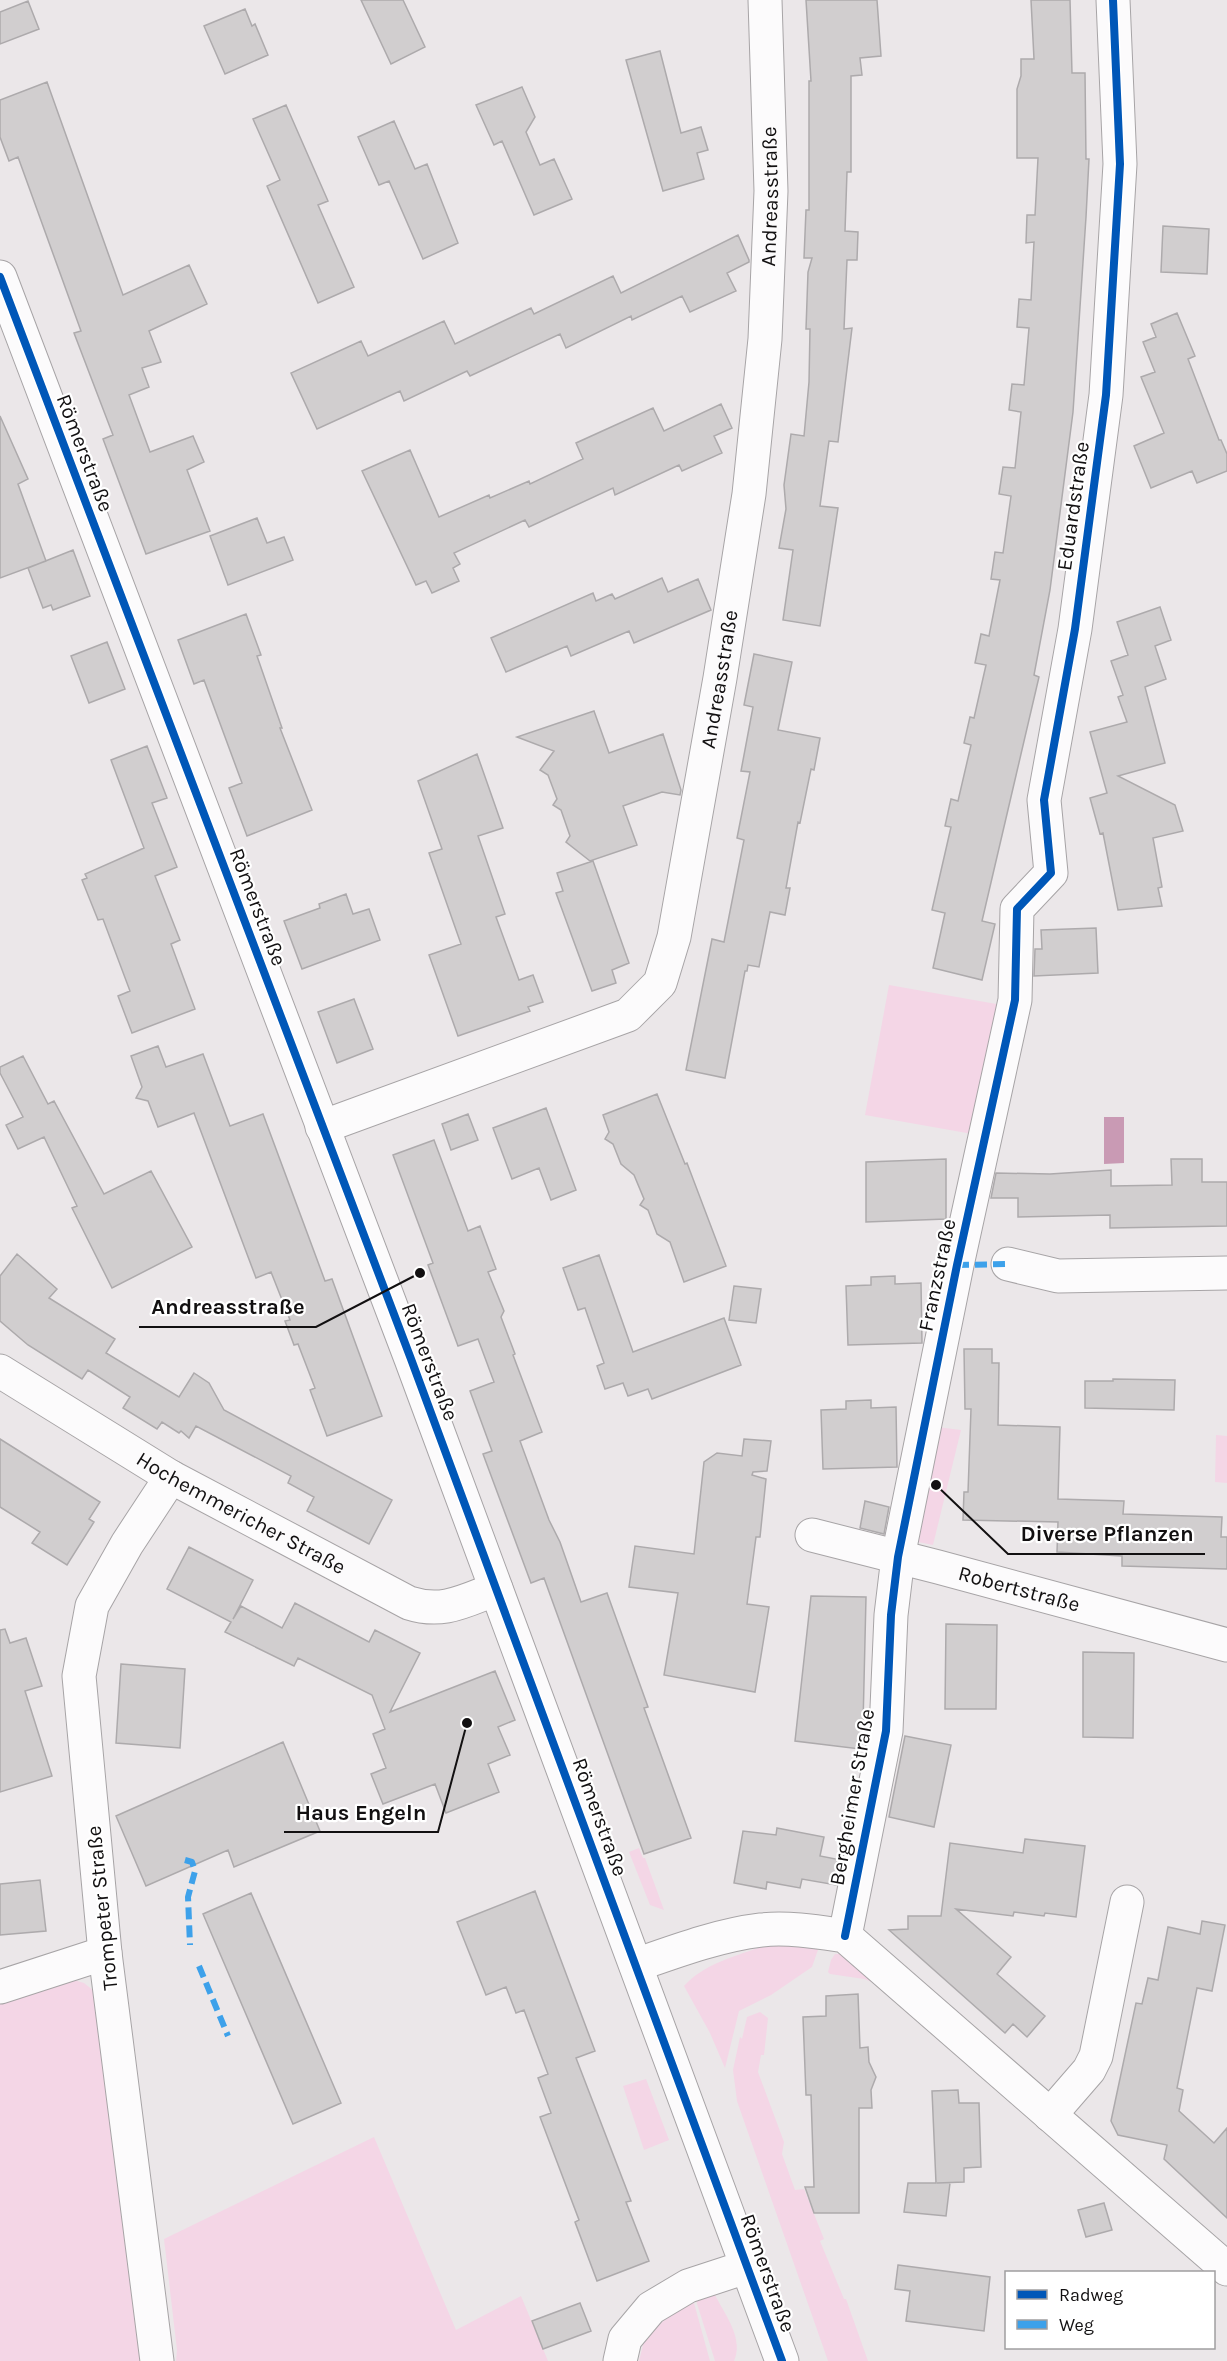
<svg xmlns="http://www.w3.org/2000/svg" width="1227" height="2361" font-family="Karla,sans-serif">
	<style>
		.green { fill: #f4d6e6 }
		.water { fill: #c99ab4 }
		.building { fill: #d1cecf; stroke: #adaaac; stroke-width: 1.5 }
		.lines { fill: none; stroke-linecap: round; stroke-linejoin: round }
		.minor-casing { stroke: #a7a4a6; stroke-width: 35 }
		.minor { stroke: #fcfbfc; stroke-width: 33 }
		.quiet { stroke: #3da1ea; stroke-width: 6; stroke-dasharray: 12 6; stroke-linecap: butt }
		.cycleway-casing { stroke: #fff; stroke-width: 11 }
		.cycleway { stroke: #0057b8; stroke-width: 8 }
		.labels { text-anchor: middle; stroke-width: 4.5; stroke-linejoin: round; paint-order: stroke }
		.street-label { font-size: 21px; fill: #121011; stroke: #fff }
		.leader { fill: none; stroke: #121011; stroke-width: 2 }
		.callout-dot { fill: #121011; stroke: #fff; stroke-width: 2 }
		.callout-label { font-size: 22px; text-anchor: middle; font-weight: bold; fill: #121011; stroke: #fff; stroke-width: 4.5; stroke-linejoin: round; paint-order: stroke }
	</style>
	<rect width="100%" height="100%" fill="#ebe7e9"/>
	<!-- green -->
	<path class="green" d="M889,985L1002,1005L978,1135L865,1115Z
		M937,1427L961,1430L933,1545L913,1541Z
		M1216,1435L1227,1436V1483L1215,1482Z
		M639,1848L643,1858H645L664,1910L650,1905L629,1852Z
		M772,1943L819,1947L812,1967L771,1995L739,2011L725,2068L710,2033L684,1986C705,1962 743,1954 772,1943Z
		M835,1954H841L888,1988L864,1979L830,1974L828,1972L831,1960Z
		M74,1980L84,1983L94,1991L142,2361H0V2000Z
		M760,2012L768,2018L764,2055H761L758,2072L784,2142L782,2154L795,2190L804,2189L824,2239L820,2241L844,2299H846L868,2361H828L737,2101L733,2070L740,2037L742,2039L747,2017Z
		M646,2079L669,2140L644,2150L623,2086Z
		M374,2137L456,2330L521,2296L548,2361H176L177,2350L164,2239Z
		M694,2294L715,2295C725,2315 744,2338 734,2361H715Z
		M694,2303L710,2361H639L645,2337L674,2312Z"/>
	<!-- water -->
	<path class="water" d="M1104,1117H1124V1163L1104,1164Z"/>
	<!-- building -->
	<path class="building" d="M361,0H403L425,47L391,64Z
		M806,0H877L881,56L860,58L862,75L851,76V172H847L845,231L858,232L857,260H847L844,329L852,328L838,442L829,441L820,506L838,508L820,626L783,620L793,550L779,548L786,509L784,485L791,434L804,436L809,382L810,329H806L808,272L812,258H804L806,210H809V81H811Z
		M1031,0H1070L1072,73H1085L1086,159H1089L1086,217L1073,412L1050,590L1034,675L1039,677L982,921L995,924L982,980L933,968L945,913L932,910L951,827L945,826L951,799L958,801L971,745L964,743L970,717L974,718L986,665L975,663L981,634L989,636L1000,580L991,579L995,552L1003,553L1011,496L999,494L1003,467L1015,468L1021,412L1009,410L1012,384L1024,385L1029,328L1017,327L1019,299L1031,300L1034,242L1026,243L1027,215H1035L1038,158H1017V89L1021,76V59H1034Z
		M28,1L39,29L0,44V12Z
		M245,9L252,26L255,24L268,55L225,74L204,26Z
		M660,51L681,133L701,127L708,150L697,153L704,179L663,191L626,60Z
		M47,82L123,295L189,265L207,304L149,331L161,362L142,368L149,387L129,395L150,452L193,436L204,462L187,470L210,531L146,554L103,439L113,435L74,333L81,331L18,157L9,161L0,137V100Z
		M522,87L535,117L526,132L540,165L554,159L572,199L534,215L502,141L494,145L476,105Z
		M286,105L328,201L318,205L354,287L318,303L267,186L280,180L253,119Z
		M394,121L415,169L427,164L458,243L423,259L389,181L379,185L358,137Z
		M1163,226L1209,229L1207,274L1161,272Z
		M738,235L749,260V262L727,273L736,291L690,312L682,296L632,320L631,316L566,348L560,334L470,376L467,371L404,401L400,391L317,429L291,373L361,341L368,356L444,321L455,344L531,308L534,314L613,276L621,293Z
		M1177,313L1195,356L1188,359L1219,440H1221L1227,454V471L1197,483L1192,471L1151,488L1134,446L1164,433L1141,377L1155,372L1143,342L1156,337L1151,324Z
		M721,404L732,428L714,436L722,453L682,471L679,465L615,495L613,488L529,527L525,520L454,553L460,564L453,568L459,581L432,593L426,581L416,585L362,471L410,450L439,517L489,495L490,498L529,481L530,484L583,459L576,443L653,408L664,431Z
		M0,416L28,479L18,484L46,561L0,578Z
		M257,518L267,543L284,537L293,560L228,585L210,536Z
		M73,550L90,596L53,610L51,605L43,608L28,568Z
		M662,578L668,592L698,579L711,610L634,643L629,631L571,656L567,646L506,672L491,638L593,593L596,601L612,594L615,599Z
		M1160,607L1171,640L1155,646L1166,679L1145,687L1165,763L1118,776L1175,805L1183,831L1153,838L1162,887L1158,888L1162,906L1118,910L1103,833L1100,834L1090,798L1107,793L1090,732L1127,722L1118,697L1123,695L1111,661L1128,655L1117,622Z
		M246,614L261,655L257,656L282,728H280L312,810L247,836L229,788L242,783L204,680L194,684L178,640Z
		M107,642L125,689L89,703L71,656Z
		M754,654L792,662L778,730L820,738L814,770L811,769L800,823L798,822L786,888H790L785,915L770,912L759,967L748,965L747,971H745L725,1078L686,1070L712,939L724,942L744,840L737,838L750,772L741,771L753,707L744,705Z
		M594,711L609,753L663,734L681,790L680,795L662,792L623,806L637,845L590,861L566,842L570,836L561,810L553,805L557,799L548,775L540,770L554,751L517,737Z
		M147,746L167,798L152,803L177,867L155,876L180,940L171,944L195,1009L132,1033L118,996L130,991L103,919L98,920L82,880L87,878L85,874L144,848L111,760Z
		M477,754L503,828L478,836L505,914L496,917L519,980L533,975L543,1002L528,1007L530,1011L458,1036L429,955L461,944L429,853L442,849L418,781Z
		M593,861L629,963L612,970L616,983L592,991L556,893L563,891L557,873Z
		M346,894L353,914L369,909L380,940L302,969L284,921L320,908L319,904Z
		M1096,928L1098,973L1034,976L1035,949H1042L1041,930Z
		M354,999L373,1049L337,1063L318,1012Z
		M158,1046L166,1067L203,1054L230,1126L263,1114L325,1281L332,1279L382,1416L327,1436L310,1390L315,1388L298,1344L294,1345L285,1321L290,1320L271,1272L256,1278L194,1113L158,1127L148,1101L136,1098L142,1087L131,1056Z
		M23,1056L48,1104L54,1101L104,1194L151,1171L192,1247L112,1288L72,1208L77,1206L44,1137L18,1149L6,1125L23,1117L0,1073V1067Z
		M657,1094L685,1164L687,1163L726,1266L684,1282L670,1242L657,1234L648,1210L640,1205L644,1199L634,1175L621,1164L613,1144L605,1139L609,1132L603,1115Z
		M546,1108L576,1190L551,1200L539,1168L512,1179L493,1128Z
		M468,1114L478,1140L451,1150L442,1124Z
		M434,1140L468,1231L480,1226L496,1269L488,1272L504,1311L501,1317L515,1354L513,1355L542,1432L520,1441L549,1520L560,1542L581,1602L607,1593L648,1707L644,1708L691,1838L644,1854L544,1578L531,1583L483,1454L492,1451L470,1391L494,1382L478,1339L458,1346L428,1265L433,1263L393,1155Z
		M946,1159V1219L866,1222V1162Z
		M1171,1159H1202V1182H1227V1226L1110,1228V1215L1018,1217V1198H991L996,1173L1050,1174L1111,1170V1186L1172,1185Z
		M17,1254L57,1289L49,1298L115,1339L106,1353L179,1397L194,1373L209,1383L224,1410L392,1500L369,1544L307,1511L314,1497L288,1483L291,1476L196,1426L189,1438L181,1431L179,1433L162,1422L157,1429L123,1408L130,1397L88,1370L82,1379L28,1345L0,1321V1276Z
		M599,1255L633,1352L724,1318L741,1365L652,1399L648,1389L628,1396L623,1383L605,1389L597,1366L604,1363L585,1308L578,1310L563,1268Z
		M895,1276V1284L921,1283L922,1343L848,1345L846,1286L871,1285V1277Z
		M734,1286L761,1289L756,1323L729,1320Z
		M964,1349H992V1363H999L998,1425L1060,1427L1058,1499L1124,1501L1123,1514L1222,1517L1221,1537H1227V1569L1122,1566V1556L1057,1552L1058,1522L963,1520L964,1492H968L971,1409H965Z
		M1113,1379L1175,1380L1174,1410L1085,1408V1381H1113Z
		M871,1400V1408L896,1407L897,1467L823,1469L821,1410L846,1409V1401Z
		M0,1439L100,1502L89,1519L94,1522L67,1565L32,1543L40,1532L0,1507Z
		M744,1439L771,1441L767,1471L753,1472L752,1475L766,1479L760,1537H756L747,1604L769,1607L755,1692L664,1675L678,1593L629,1587L635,1546L694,1554L704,1462L717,1453L742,1456Z
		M865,1501L889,1507L884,1534L860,1528Z
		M189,1547L253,1580L233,1619L241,1606L282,1628L295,1603L369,1642L375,1630L420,1653L390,1712L495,1671L515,1720L498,1727L510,1755L488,1764L499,1792L446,1813L435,1784L383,1804L371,1774L386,1768L373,1734L385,1729L372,1695L298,1658L294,1666L225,1632L231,1622L167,1589Z
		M811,1596L866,1597L863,1725L860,1749L795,1741Z
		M946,1624L997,1625L996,1709H945Z
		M5,1629L10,1643L26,1638L42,1686L25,1691L52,1776L0,1792V1630Z
		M1083,1652L1134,1653L1133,1738L1083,1737Z
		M121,1664L185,1669L180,1748L116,1743Z
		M905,1736L951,1745L934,1827L889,1817Z
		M283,1742L320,1831L234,1867L228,1850L146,1886L116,1816Z
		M777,1828L824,1837L820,1856L841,1860L836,1885L802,1879L800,1888L767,1882L766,1889L734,1883L743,1831L776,1835Z
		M1025,1839L1085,1846L1076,1917L1045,1913L1044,1916L1014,1912L1013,1916L956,1909L1011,1957L997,1974L1045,2016L1027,2037L1013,2024L1005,2033L889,1930L908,1929V1916H941L950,1843L1023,1853Z
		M40,1880L46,1931L0,1935V1884Z
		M535,1891L595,2051L576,2058L631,2201L626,2202L649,2261L597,2281L575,2222L579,2220L540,2117L551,2113L538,2078L548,2074L524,2010L516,2013L506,1987L486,1995L457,1922Z
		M251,1893L341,2103L293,2124L203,1914Z
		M1202,1921L1225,1925L1212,1991L1197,1988L1177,2088L1183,2090L1179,2111L1214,2143L1227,2128V2218L1164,2159L1167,2145L1118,2135L1111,2121L1136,2003L1142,2004L1148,1978L1158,1980L1168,1927L1200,1934Z
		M858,1994L860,2048L868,2047L869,2062L876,2077L871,2090L872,2108H859V2213H814L805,2187H814L811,2095H806L803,2017L826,2016V1996Z
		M958,2090L959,2103H979L981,2167L964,2168V2182L937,2183H950L946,2216L904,2212L908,2183H936L932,2091Z
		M1104,2203L1112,2230L1086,2237L1078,2210Z
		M898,2265L990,2277L984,2331L906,2321L910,2291L895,2289Z
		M580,2303L591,2331L543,2349L532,2321Z"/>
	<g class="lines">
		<defs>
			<g id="minor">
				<path d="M0,277L411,1359L782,2361"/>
				<path id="s1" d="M322,1127L628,1015L660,983L674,937L720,678L749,494L765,339L771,191L765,0"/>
				<path d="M1008,1264L1058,1276L1227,1273"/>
				<path id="s2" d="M0,1371L171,1477L409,1603C443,1614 464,1601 496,1589"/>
				<path id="s3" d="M812,1535L938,1567L1227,1645"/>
				<path d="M845,1936L886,1731L891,1615L898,1557L957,1265L1015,1000L1017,909L1051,873L1044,800L1075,629L1106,395L1120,164L1113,0"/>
				<path d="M636,1965C676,1951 719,1935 761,1930C789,1927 818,1932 845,1936L1227,2269"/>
				<path d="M0,1987L105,1953"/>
				<path d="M1050,2115L1089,2070L1096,2056L1127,1902"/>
				<path d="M157,2361L105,1953L79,1676L92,1606L127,1544L171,1477"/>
				<path d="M620,2361L625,2339L651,2308L688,2286L746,2267"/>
			</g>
		</defs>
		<!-- minor casing -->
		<use href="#minor" class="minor-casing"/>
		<!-- minor -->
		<use href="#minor" class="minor"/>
		<!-- quiet -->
		<path class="quiet" d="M957,1265L1008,1264
			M185,1860L192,1862L195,1871L188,1897L190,1945
			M199,1966L228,2036"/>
		<defs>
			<path id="cycleway" d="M0,277L411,1359L782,2361
				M845,1936L886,1731L891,1615L898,1557L957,1265L1015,1000L1017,909L1051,873L1044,800L1075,629L1106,395L1120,164L1113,0"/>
		</defs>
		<!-- cycleway casing -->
		<use href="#cycleway" class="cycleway-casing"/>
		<!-- cycleway -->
		<use href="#cycleway" class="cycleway"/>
	</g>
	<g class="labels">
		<!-- street labels -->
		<g class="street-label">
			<text dy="7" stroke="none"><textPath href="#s1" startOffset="1167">Andreasstraße</textPath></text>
			<text transform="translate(85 453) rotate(69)" y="7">Römerstraße</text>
			<text transform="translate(1073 506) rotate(-82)" y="7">Eduardstraße</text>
			<text dy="7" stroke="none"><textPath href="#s1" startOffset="681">Andreasstraße</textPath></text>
			<text transform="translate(258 907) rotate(69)" y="7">Römerstraße</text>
			<text transform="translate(937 1275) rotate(-78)" y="7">Franzstraße</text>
			<text transform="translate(430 1362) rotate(69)" y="7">Römerstraße</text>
			<text dy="7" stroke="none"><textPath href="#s2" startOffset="280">Hochemmericher Straße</textPath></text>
			<text dy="7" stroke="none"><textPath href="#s3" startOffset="214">Robertstraße</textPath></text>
			<text transform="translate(852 1797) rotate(-80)" y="7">Bergheimer Straße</text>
			<text transform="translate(600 1817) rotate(70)" y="7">Römerstraße</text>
			<text transform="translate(102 1908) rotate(-96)" y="7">Trompeter Straße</text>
			<text transform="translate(768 2273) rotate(70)" y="7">Römerstraße</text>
		</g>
	</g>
	<!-- callouts -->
	<path class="leader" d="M420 1273L316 1327H139M936 1485L1008 1554H1205M467 1723L438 1832H284"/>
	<g class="callout-dot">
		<circle cx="420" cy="1273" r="6"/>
		<circle cx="936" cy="1485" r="6"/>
		<circle cx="467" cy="1723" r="6"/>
	</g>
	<g class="callout-label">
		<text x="228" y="1314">Andreasstraße</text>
		<text x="1107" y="1541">Diverse Pflanzen</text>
		<text x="361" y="1820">Haus Engeln</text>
	</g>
	<!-- legend -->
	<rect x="1005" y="2271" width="210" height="78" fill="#ffffff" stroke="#a09fa0" stroke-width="1.5"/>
	<rect x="1017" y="2290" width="30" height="9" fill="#0057b8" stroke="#a09fa0" stroke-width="1.5"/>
	<text x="1059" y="2301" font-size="18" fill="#121011">Radweg</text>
	<rect x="1017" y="2320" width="30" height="9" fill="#3da1ea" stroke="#a09fa0" stroke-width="1.5"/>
	<text x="1059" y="2331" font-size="18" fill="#121011">Weg</text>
</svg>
